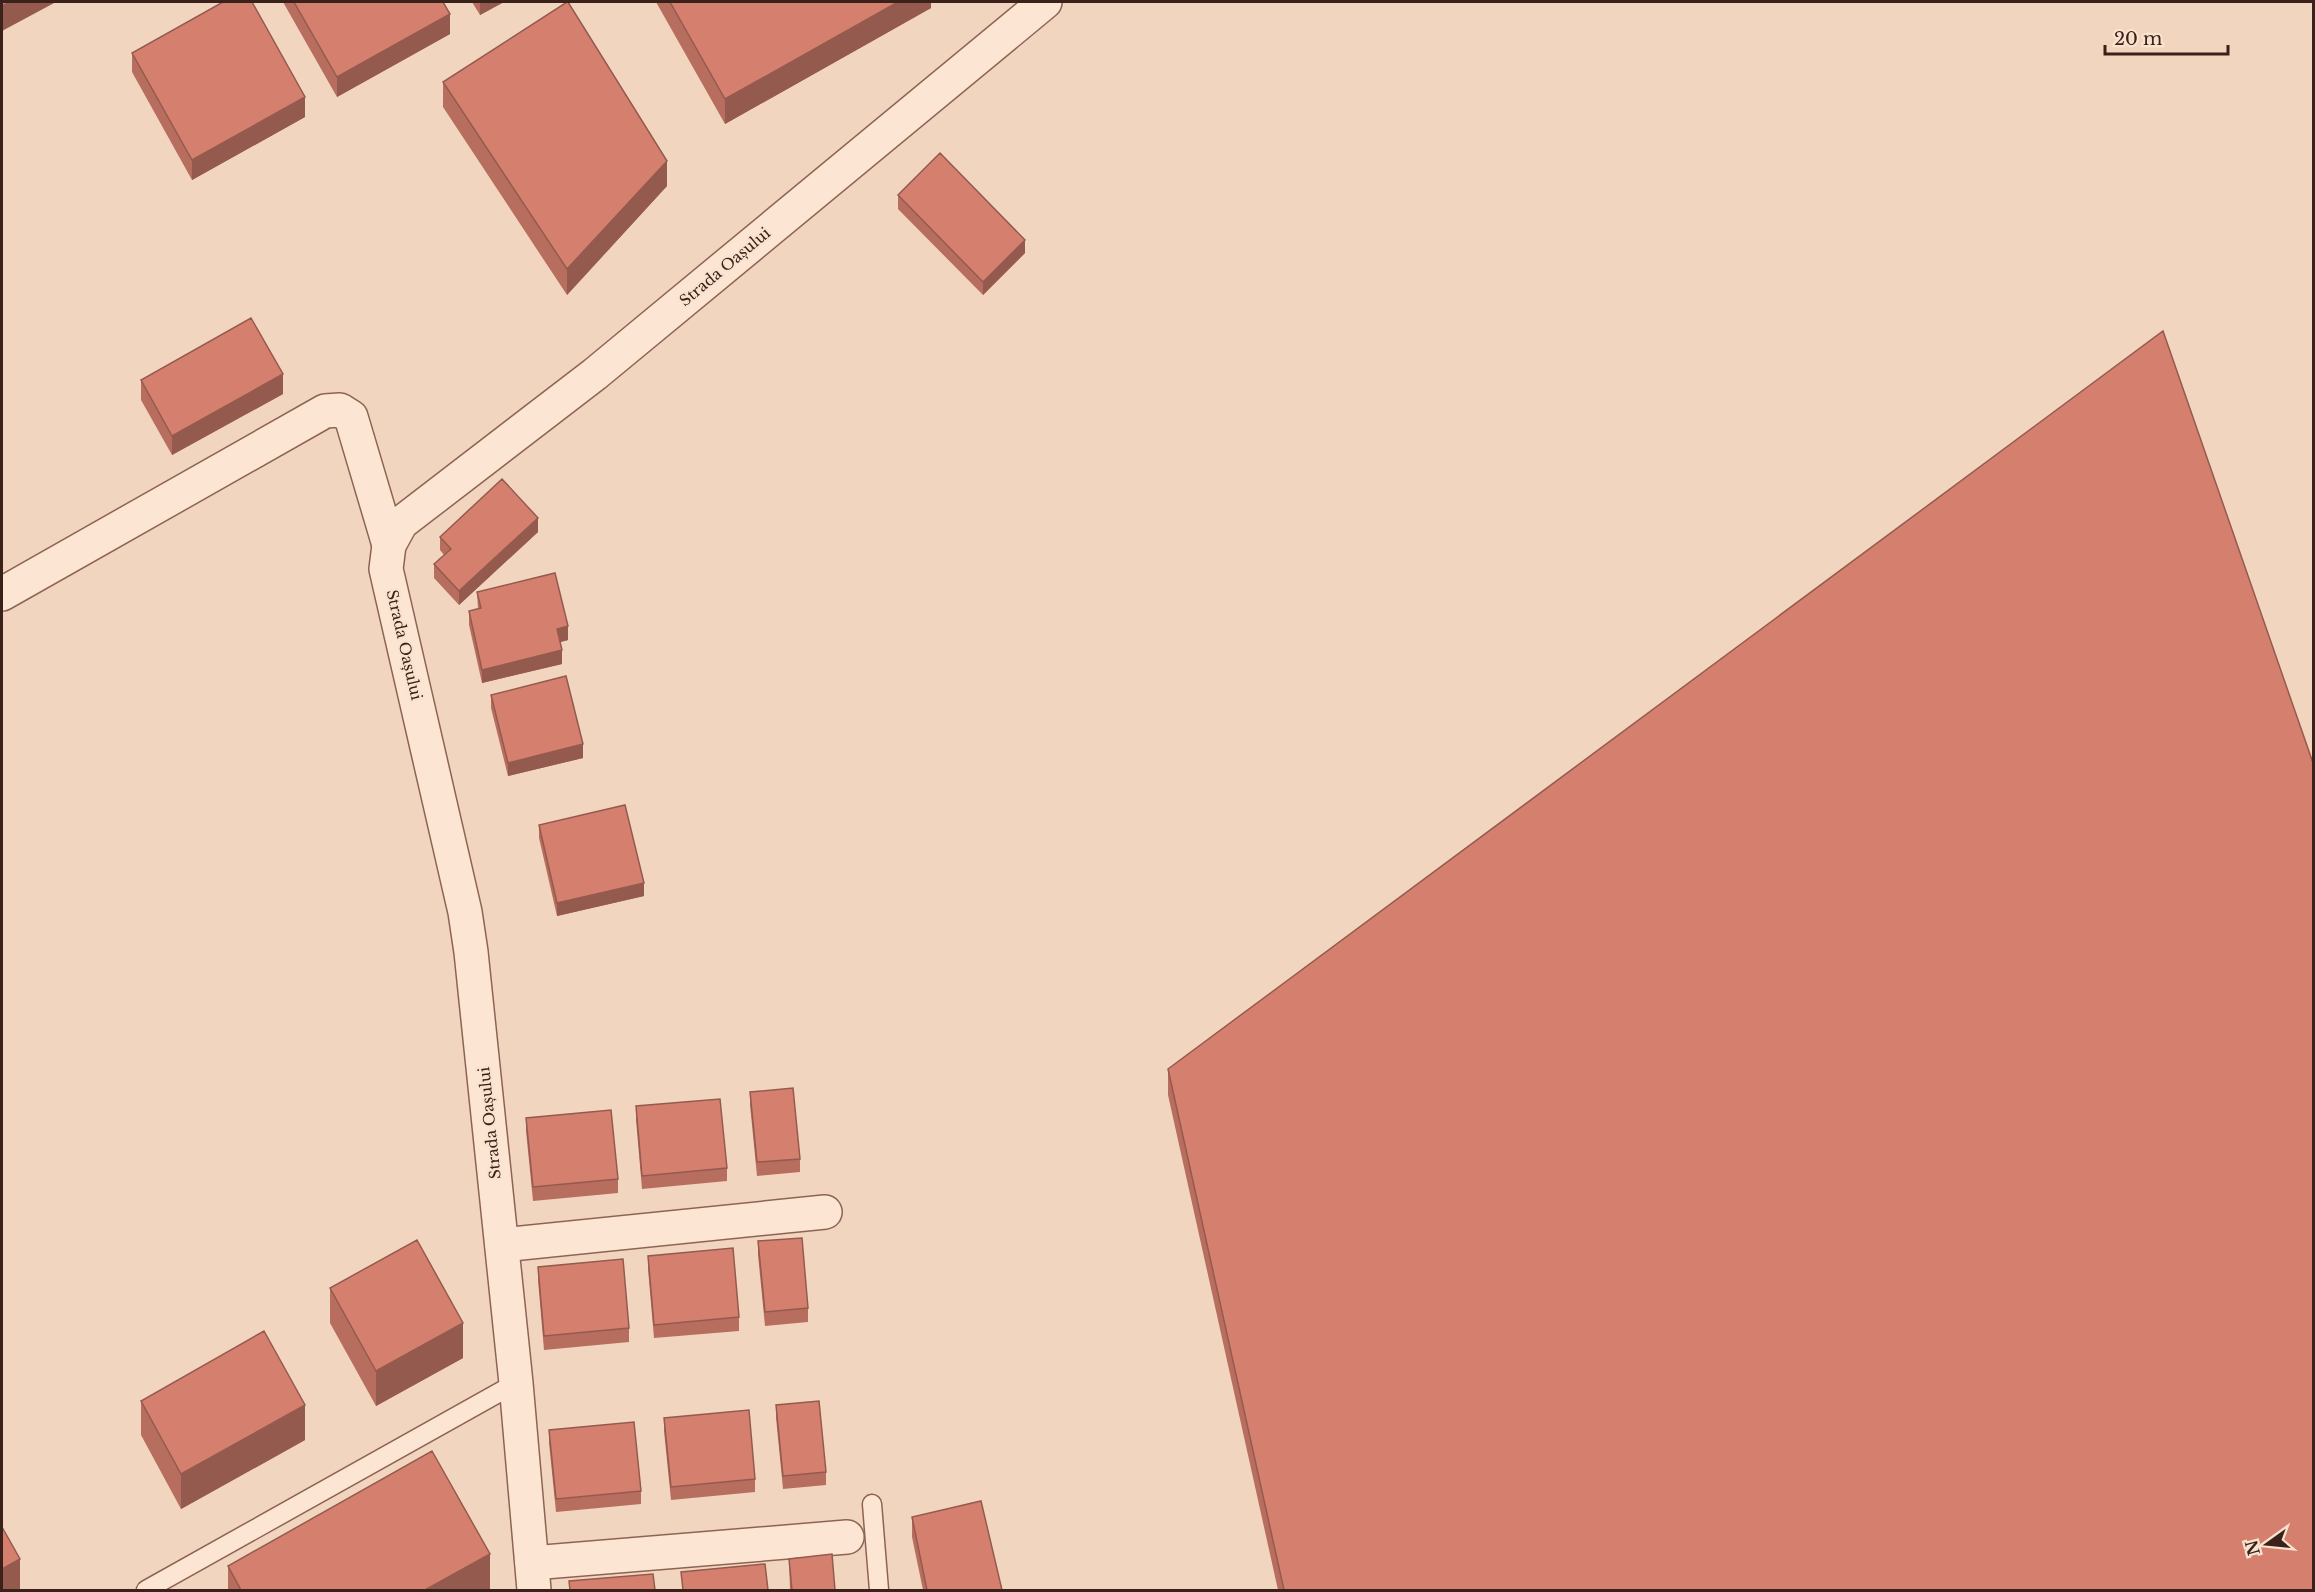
<svg xmlns="http://www.w3.org/2000/svg" width="2315" height="1592" font-family="'Libre Baskerville',serif">
	<style>
		.lines { fill: none; stroke-linecap: round; stroke-linejoin: round }
		.service-casing { stroke: #8d6454; stroke-width: 21 }
		.minor-casing { stroke: #8d6454; stroke-width: 36 }
		.tertiary-casing { stroke: #8d6454; stroke-width: 36 }
		.service { stroke: #fce5d2; stroke-width: 18 }
		.minor { stroke: #fce5d2; stroke-width: 33 }
		.tertiary { stroke: #fce5d2; stroke-width: 33 }
		.wall { fill: #b76e5f }
		.shaded-wall { fill: #955a4e }
		.building { fill: #d5806f; stroke: #955a4e; stroke-width: 1.5 }
		.labels { text-anchor: middle; stroke-width: 4.5; stroke-linejoin: round; paint-order: stroke }
		.street-label { font-size: 15px; fill: #3a221b; stroke: #f9e2ce }
	</style>
	<rect width="100%" height="100%" fill="#f2d5be"/>
	<g class="lines">
		<defs>
			<path id="service" d="M872,1504L879,1590
				M146,1590L516,1383"/>
			<path id="minor" d="M2,594L325,411L340,410L351,417L389,545
				M502,1245L825,1212
				M532,1563L847,1537"/>
			<path id="tertiary" d="M534,1590L516,1383L471,952L465,912L386,569L389,545L401,523L595,374L1045,2"/>
		</defs>
		<!-- service casing -->
		<use href="#service" class="service-casing"/>
		<!-- minor casing -->
		<use href="#minor" class="minor-casing"/>
		<!-- tertiary casing -->
		<use href="#tertiary" class="tertiary-casing"/>
		<!-- service -->
		<use href="#service" class="service"/>
		<!-- minor -->
		<use href="#minor" class="minor"/>
		<!-- tertiary -->
		<use href="#tertiary" class="tertiary"/>
	</g>
	<!-- wall -->
	<path class="wall" d="M283,2H443L450,34L337,97Z
		M472,2H504L480,15Z
		M656,2H931V8L725,124Z
		M132,53L305,117L192,180L132,72Z
		M443,82L667,186L567,295L443,107Z
		M898,195L1025,253L983,295L898,209Z
		M141,380L283,394L172,455L141,400Z
		M538,532L459,605L434,578V564L444,555L440,550V537Z
		M477,592L568,640L560,642L562,664L482,683L469,625V611L478,609Z
		M491,695L583,758L508,776L491,708Z
		M539,825L644,896L557,916L539,838Z
		M1168,1069L2313,1590H1278L1168,1095Z
		M750,1092L800,1159V1172L757,1176L750,1105Z
		M636,1106L727,1168V1181L642,1189L636,1120Z
		M526,1118L618,1179V1193L533,1201L526,1131Z
		M758,1241L808,1308V1322L765,1326L758,1255Z
		M648,1256L739,1317V1331L654,1338L648,1269Z
		M538,1267L629,1328V1342L544,1350L538,1280Z
		M330,1288L463,1358L376,1406L330,1323Z
		M141,1401L305,1440L181,1509L141,1435Z
		M776,1405L826,1472V1485L783,1489L776,1418Z
		M664,1418L755,1479V1492L671,1500L664,1431Z
		M549,1430L641,1491V1504L556,1512L549,1443Z
		M912,1517L1002,1590H923L912,1537Z
		M789,1559L835,1590H790Z
		M228,1566L490,1589L486,1590H228Z"/>
	<!-- shaded-wall -->
	<path class="shaded-wall" d="M10,2H56L2,31V6Z
		M480,2H504L480,15Z
		M898,2H931V8L725,124V99Z
		M450,14V34L337,97V77Z
		M305,97V117L192,180V160Z
		M667,161V186L567,295V269Z
		M1025,240V253L983,295V282Z
		M283,374V394L172,455V436Z
		M538,518V532L459,605V591Z
		M3,553V573L2,574V554Z
		M568,626V640L557,643V629Z
		M562,650V664L482,683V670Z
		M583,744V758L508,776V763Z
		M644,883V896L557,916V903Z
		M463,1323V1358L376,1406V1371Z
		M305,1405V1440L181,1509V1474Z
		M490,1554V1589L486,1590H425Z
		M20,1559V1590H2V1569Z"/>
	<!-- building -->
	<path class="building" d="M2,2H10L2,6Z
		M223,2H252L305,97L192,160L132,53Z
		M294,2H443L450,14L337,77Z
		M567,2H568L667,161L567,269L443,82Z
		M670,2H898L725,99Z
		M940,153L1025,240L983,282L898,195Z
		M251,318L283,374L172,436L141,380Z
		M2163,331L2313,763V1590H1284L1168,1069Z
		M502,479L538,518L459,591L434,564L451,549L440,537Z
		M555,573L568,626L557,629L562,650L482,670L469,611L481,608L477,592Z
		M566,676L583,744L508,763L491,695Z
		M625,805L644,883L557,903L539,825Z
		M793,1088L800,1159L757,1162L750,1092Z
		M720,1099L727,1168L642,1176L636,1106Z
		M611,1110L618,1179L533,1187L526,1118Z
		M802,1238L808,1308L765,1312L758,1241Z
		M417,1240L463,1323L376,1371L330,1288Z
		M733,1248L739,1317L654,1325L648,1256Z
		M623,1259L629,1328L544,1336L538,1267Z
		M264,1331L305,1405L181,1474L141,1401Z
		M819,1401L826,1472L783,1476L776,1405Z
		M749,1410L755,1479L671,1487L664,1418Z
		M634,1422L641,1491L556,1499L549,1430Z
		M432,1451L490,1554L425,1590H241L228,1566Z
		M981,1501L1002,1590H927L912,1517Z
		M2,1527L20,1559L2,1569Z
		M832,1554L835,1590H792L789,1559Z
		M765,1564L768,1590H683L681,1572Z
		M653,1574L655,1590H570L569,1581Z"/>
	<g class="labels">
		<!-- street labels -->
		<g class="street-label">
			<text transform="translate(725 267) rotate(-40)" y="5">Strada Oașului</text>
			<text transform="translate(404 645) rotate(77)" y="5">Strada Oașului</text>
			<text transform="translate(490 1123) rotate(-96)" y="5">Strada Oașului</text>
		</g>
	</g>
	<!-- border -->
	<rect width="2315" height="1592" fill="none" stroke="#3a221b" stroke-width="6"/>
	<!-- north arrow -->
	<g transform="translate(2267 1544) rotate(255)" stroke="#f9e2ce" stroke-width="4.5" paint-order="stroke">
	<path d="M0-4.5L10 22L0 15L-10 22Z" fill="#3a221b"/>
	<text y="-9" font-size="16" font-weight="bold" text-anchor="middle" fill="#3a221b">N</text>
	</g>
	<!-- scale -->
	<path d="M2105 45v9h123v-9" fill="none" stroke="#3a221b" stroke-width="3"/>
	<text x="2114" y="45" font-size="18" fill="#3a221b" stroke="#f9e2ce" stroke-width="4.5" paint-order="stroke">20 m</text>
</svg>
